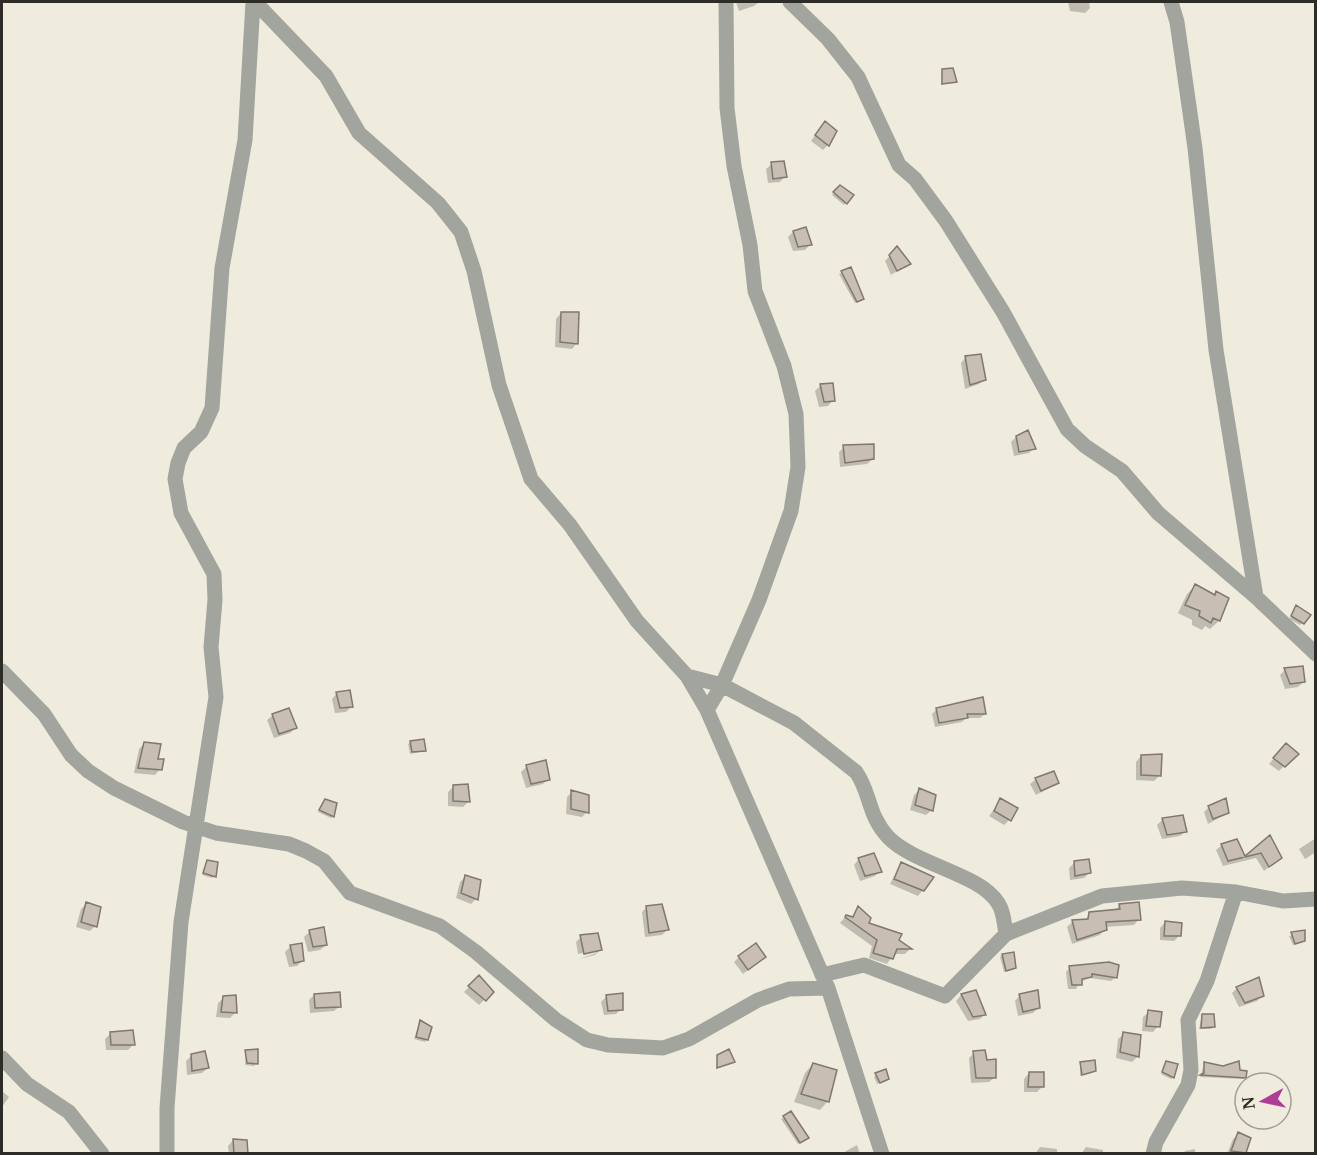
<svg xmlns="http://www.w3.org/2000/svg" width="1317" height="1155" font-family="'Noto Serif',serif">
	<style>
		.shadow { fill: #0003 }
		.building { fill: #c8beb3; stroke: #80776d; stroke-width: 1.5 }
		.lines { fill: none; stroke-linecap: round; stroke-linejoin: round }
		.minor { stroke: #a2a49e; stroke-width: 15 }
	</style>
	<rect width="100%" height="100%" fill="#efecde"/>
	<!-- shadow -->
	<path class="shadow" d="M736,2H759L754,6L739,11Z
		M1068,2H1089L1090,8L1085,13L1070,11Z
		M942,70L955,81L953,83L941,85Z
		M820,128L828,145L823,150L811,141Z
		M772,164L785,176L780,182L768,183L766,169Z
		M840,187L852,196L844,205L832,195Z
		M805,229L810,245L805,250L793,251L788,237L793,232Z
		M897,248L909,263L891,275L885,261Z
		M850,269L860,300L855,303L839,274Z
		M561,313L577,343L572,349L555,347L556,319Z
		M966,357L984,379L979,384L965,389L961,363Z
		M820,386L833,400L828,406L819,407L815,391Z
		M1016,437L1034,448L1029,453L1014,456L1011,442Z
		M844,447L873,459L867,464L840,467L839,452Z
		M1195,586L1213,596L1216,593L1227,599L1219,621L1210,629L1205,626L1202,630L1192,625V620L1178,613L1187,594Z
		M1294,609L1309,615L1300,625L1290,619Z
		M1285,670L1303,682L1298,687L1285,689L1280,675Z
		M337,693L351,707L346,712L335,713L332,699Z
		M937,709L985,714L980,718H966L962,722L935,727L932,714Z
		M273,715L295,728L290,733L274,738L267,720Z
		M411,742L424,751L410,754L408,744Z
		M144,744L160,769L155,775L134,773L139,749Z
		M1281,750L1297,754L1279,771L1269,764Z
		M1141,756L1160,775L1154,781L1136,780V762Z
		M544,762L548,779L543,784L526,788L521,772L526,767Z
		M1036,779L1058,783L1036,795L1030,784Z
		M453,787L469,801L463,807L448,806V792Z
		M920,790L932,810L926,815L910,810L914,795Z
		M572,792L587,812L582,817L566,814L567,797Z
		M1001,800L1009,820L1004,825L989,816Z
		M325,801L333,816L331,818L318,812Z
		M1209,807L1228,813L1208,824L1204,812Z
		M1182,817L1186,831L1180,836L1162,839L1157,825L1162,820Z
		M1269,838L1281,857L1264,871L1256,858L1223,866L1216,850L1222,845L1236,841L1244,859Z
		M1316,838V852L1305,859L1299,849Z
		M859,859L880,871L875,876L860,881L854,865Z
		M208,861L214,876L212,878L202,875Z
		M901,863L923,890L918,896L890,884Z
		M1074,863L1089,873L1084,878L1070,880L1069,868Z
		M465,877L476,899L471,904L456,898L460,882Z
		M86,904L95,926L90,931L76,927L81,909Z
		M1138,904L1139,919L1134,925L1105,927L1100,935L1072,944L1067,927L1072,922L1084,921L1090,914L1114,911L1119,906Z
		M647,907L667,930L662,935L645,937L642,912Z
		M858,908L867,923L909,950L905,954H894L887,964L869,958L872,946L840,923L846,916L851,918Z
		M1165,922L1180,935L1174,941L1160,940V928Z
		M323,929L326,945L320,950L308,952L304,937L309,932Z
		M1303,932L1304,940L1293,945L1289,936Z
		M581,937L600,950L595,955L579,959L596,953V950L578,954L576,942Z
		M291,946L302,961L297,966L289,967L285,952Z
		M1002,955L1015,967L1013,970L1004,972L1000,957Z
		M739,957H764L743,974L734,962Z
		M1070,967L1116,977L1111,981L1090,978L1080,982L1076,989H1068L1066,972Z
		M479,977L492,992L479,1005L464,992Z
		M1237,988L1262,996L1257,1001L1239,1007L1232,993Z
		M975,992L985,1014L980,1019L968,1021L956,1001L961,995Z
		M314,995L340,1006L334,1011L310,1013L309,1000Z
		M1020,995L1039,1007L1033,1013L1018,1016L1015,1001Z
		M606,997L621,1009L616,1014L604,1015L601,1002Z
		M224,998L235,1013L230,1018L216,1017L218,1003Z
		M1149,1012L1158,1026L1153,1032L1142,1031L1143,1017Z
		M1202,1016L1213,1027L1211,1029H1199Z
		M420,1022L427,1039L425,1042L414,1039Z
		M110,1034L133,1045L128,1050H106L105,1039Z
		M1124,1034L1139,1036L1137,1057L1132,1062L1116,1058L1118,1039Z
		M246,1051L257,1063L254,1066L245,1065Z
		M974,1053L986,1061L995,1077L989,1082L971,1083L969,1058Z
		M191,1056L208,1068L202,1073L187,1075L186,1061Z
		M718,1056L733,1062L716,1069Z
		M1166,1062L1173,1077L1171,1079L1161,1074Z
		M813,1064L828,1101L820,1110L794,1102L805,1073Z
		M1080,1064L1094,1071L1080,1076Z
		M1204,1064L1245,1077L1243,1079L1200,1077Z
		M1029,1073L1042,1087L1037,1092H1024V1079Z
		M876,1075L885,1081L877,1084L874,1077Z
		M2,1091L9,1097L2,1107Z
		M791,1113L805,1140L798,1144L781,1119Z
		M1239,1134L1245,1152L1227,1154L1233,1139Z
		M233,1140L247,1154H229L228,1146Z
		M857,1145L860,1154L843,1153L846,1151Z
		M1040,1147L1057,1149V1154H1035Z
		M1086,1147L1103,1150V1154H1081Z
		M1195,1149V1154H1183L1185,1151Z"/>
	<!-- building -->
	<path class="building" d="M953,68L957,82L942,84V69Z
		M825,121L837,131L829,146L815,135Z
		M784,161L787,177L773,179L771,162Z
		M840,185L854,195L847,204L833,192Z
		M806,227L812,245L798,247L793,231Z
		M897,246L911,264L897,271L889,255Z
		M851,267L864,299L857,302L841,271Z
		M561,312H579L578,344L560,342Z
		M981,354L986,380L970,385L965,356Z
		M833,383L835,401L824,402L820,384Z
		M1028,430L1036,449L1019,452L1016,436Z
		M874,444V459L845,463L843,445Z
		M1195,584L1215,595L1216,591L1229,598L1220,621L1213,618L1211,623L1199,616L1200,611L1185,605Z
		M1296,605L1311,615L1304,624L1291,616Z
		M1303,666L1305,682L1290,684L1284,668Z
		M350,690L353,707L340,708L336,692Z
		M983,697L986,714H967L968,718L939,723L936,708Z
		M289,708L297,728L279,734L272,714Z
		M424,739L426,751L412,752L410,741Z
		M144,742L161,744L158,759H164L162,770L138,768Z
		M1286,743L1299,754L1285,767L1273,758Z
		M1162,754L1161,776L1141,775V755Z
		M546,760L550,780L531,784L526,765Z
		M1054,771L1059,783L1041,791L1035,778Z
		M468,784L470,802L453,801V785Z
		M919,788L936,795L933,811L915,805Z
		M571,790L589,795V813L571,809Z
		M1000,798L1018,808L1011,821L994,811Z
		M1226,798L1229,813L1213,819L1208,806Z
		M325,799L337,803L334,817L319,810Z
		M1183,815L1187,832L1167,835L1162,818Z
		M1270,835L1282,858L1269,867L1261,853L1228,861L1221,844L1237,839L1245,856Z
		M874,853L882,872L865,876L858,858Z
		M1089,859L1091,873L1075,876L1074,861Z
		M207,860L218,862L216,877L203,873Z
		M901,862L934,877L924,891L894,879Z
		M465,875L481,880L478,900L461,893Z
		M86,902L101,907L97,927L81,922Z
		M1139,902L1141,920L1106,922L1107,930L1077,940L1072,920L1088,919L1089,912L1120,909L1119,904Z
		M662,904L669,930L649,933L646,906Z
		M858,906L871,918L869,923L902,934L899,940L912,949H897L893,959L873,953L877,940L845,917L846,915L853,917Z
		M1165,921L1182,923L1181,936H1164Z
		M324,927L327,945L313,947L309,930Z
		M1305,930V941L1295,944L1291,932Z
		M598,933L602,950L584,954L580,935Z
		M302,943L304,961L294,963L290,945Z
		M756,943L766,957L748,970L738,956Z
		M1014,952L1016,968L1006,971L1002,954Z
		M1109,962L1119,965L1117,978L1092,974V977L1082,979V985H1072L1069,966Z
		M479,975L494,992L486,1001L468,986Z
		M1259,977L1264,996L1245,1003L1236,987Z
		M976,990L986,1015L973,1017L961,994Z
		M1038,990L1040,1008L1023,1012L1019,994Z
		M340,992L341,1007L315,1008L314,994Z
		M623,993V1010L608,1011L606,995Z
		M236,995L237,1013L221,1012L223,996Z
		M1148,1010L1162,1012L1160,1027L1146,1026Z
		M1202,1014H1214L1215,1027L1201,1028Z
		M420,1020L432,1027L428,1040L416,1037Z
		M133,1030L135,1045H111L110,1032Z
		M1123,1032L1141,1035L1139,1057L1120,1052Z
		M258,1049V1064L247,1063L245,1050Z
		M729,1049L735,1062L717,1068V1055Z
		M985,1050L987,1060L996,1059V1078H976L973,1051Z
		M205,1051L209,1068L192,1071L191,1054Z
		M1095,1060L1096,1071L1082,1075L1080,1062Z
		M1166,1061L1178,1064L1174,1078L1162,1072Z
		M1239,1061L1240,1070L1247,1071L1246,1078L1200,1075L1204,1073V1062L1223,1066Z
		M813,1063L837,1070L829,1102L801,1094Z
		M886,1069L889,1079L880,1083L875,1073Z
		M1029,1072H1044V1087H1028Z
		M791,1111L809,1138L800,1143L783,1116Z
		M1238,1132L1251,1138L1246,1153L1231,1151Z
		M233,1139L247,1140L248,1154H234Z"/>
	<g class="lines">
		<!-- minor -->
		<path class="minor" d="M255,2L326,76L359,133L438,203L461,232L474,271L499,385L531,479L570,525L637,621L687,676L707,710L828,988L882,1154
			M790,2L828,39L858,77L899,165L915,179L946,221L1003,312L1067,429L1085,446L1122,471L1158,513L1256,597L1316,654
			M1171,2L1177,22L1195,148L1216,350L1256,597
			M2,671L44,714L71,755L88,771L114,788L183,822L216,833L289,844L306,851L324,861L350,893L440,926L476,952L556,1020L587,1040L608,1045L663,1048L689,1039L758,1000L789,989L828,988
			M687,676L722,685L794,723L856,772C871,793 867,814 888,837C915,865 979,873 998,903C1004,912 1004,923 1006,934
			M707,710L722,685L759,600L791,511L798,467L796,414L784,366L755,291L750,245L734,166L727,108L726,2
			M822,975L864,965L945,996L1006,934L1102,896L1182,888L1236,892L1283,901L1316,899
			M2,1058L27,1084L69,1112L102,1154
			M167,1154V1108L181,922L216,697L211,647L215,600L214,574L181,513L175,479L178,463L184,448L201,432L212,408L222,268L245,140L253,2
			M1153,1154L1156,1142L1188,1085L1191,1070L1188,1020L1207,981L1236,892"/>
	</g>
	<!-- border -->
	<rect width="1317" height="1155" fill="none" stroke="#2d2c26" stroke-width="6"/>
	<!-- north arrow -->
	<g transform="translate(1263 1101) rotate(262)"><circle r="28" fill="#efecde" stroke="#a19f94" stroke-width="1.5"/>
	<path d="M0-4.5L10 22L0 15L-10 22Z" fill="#af3c95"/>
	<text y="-9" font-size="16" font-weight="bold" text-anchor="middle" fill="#2d2c26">N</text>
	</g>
</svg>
